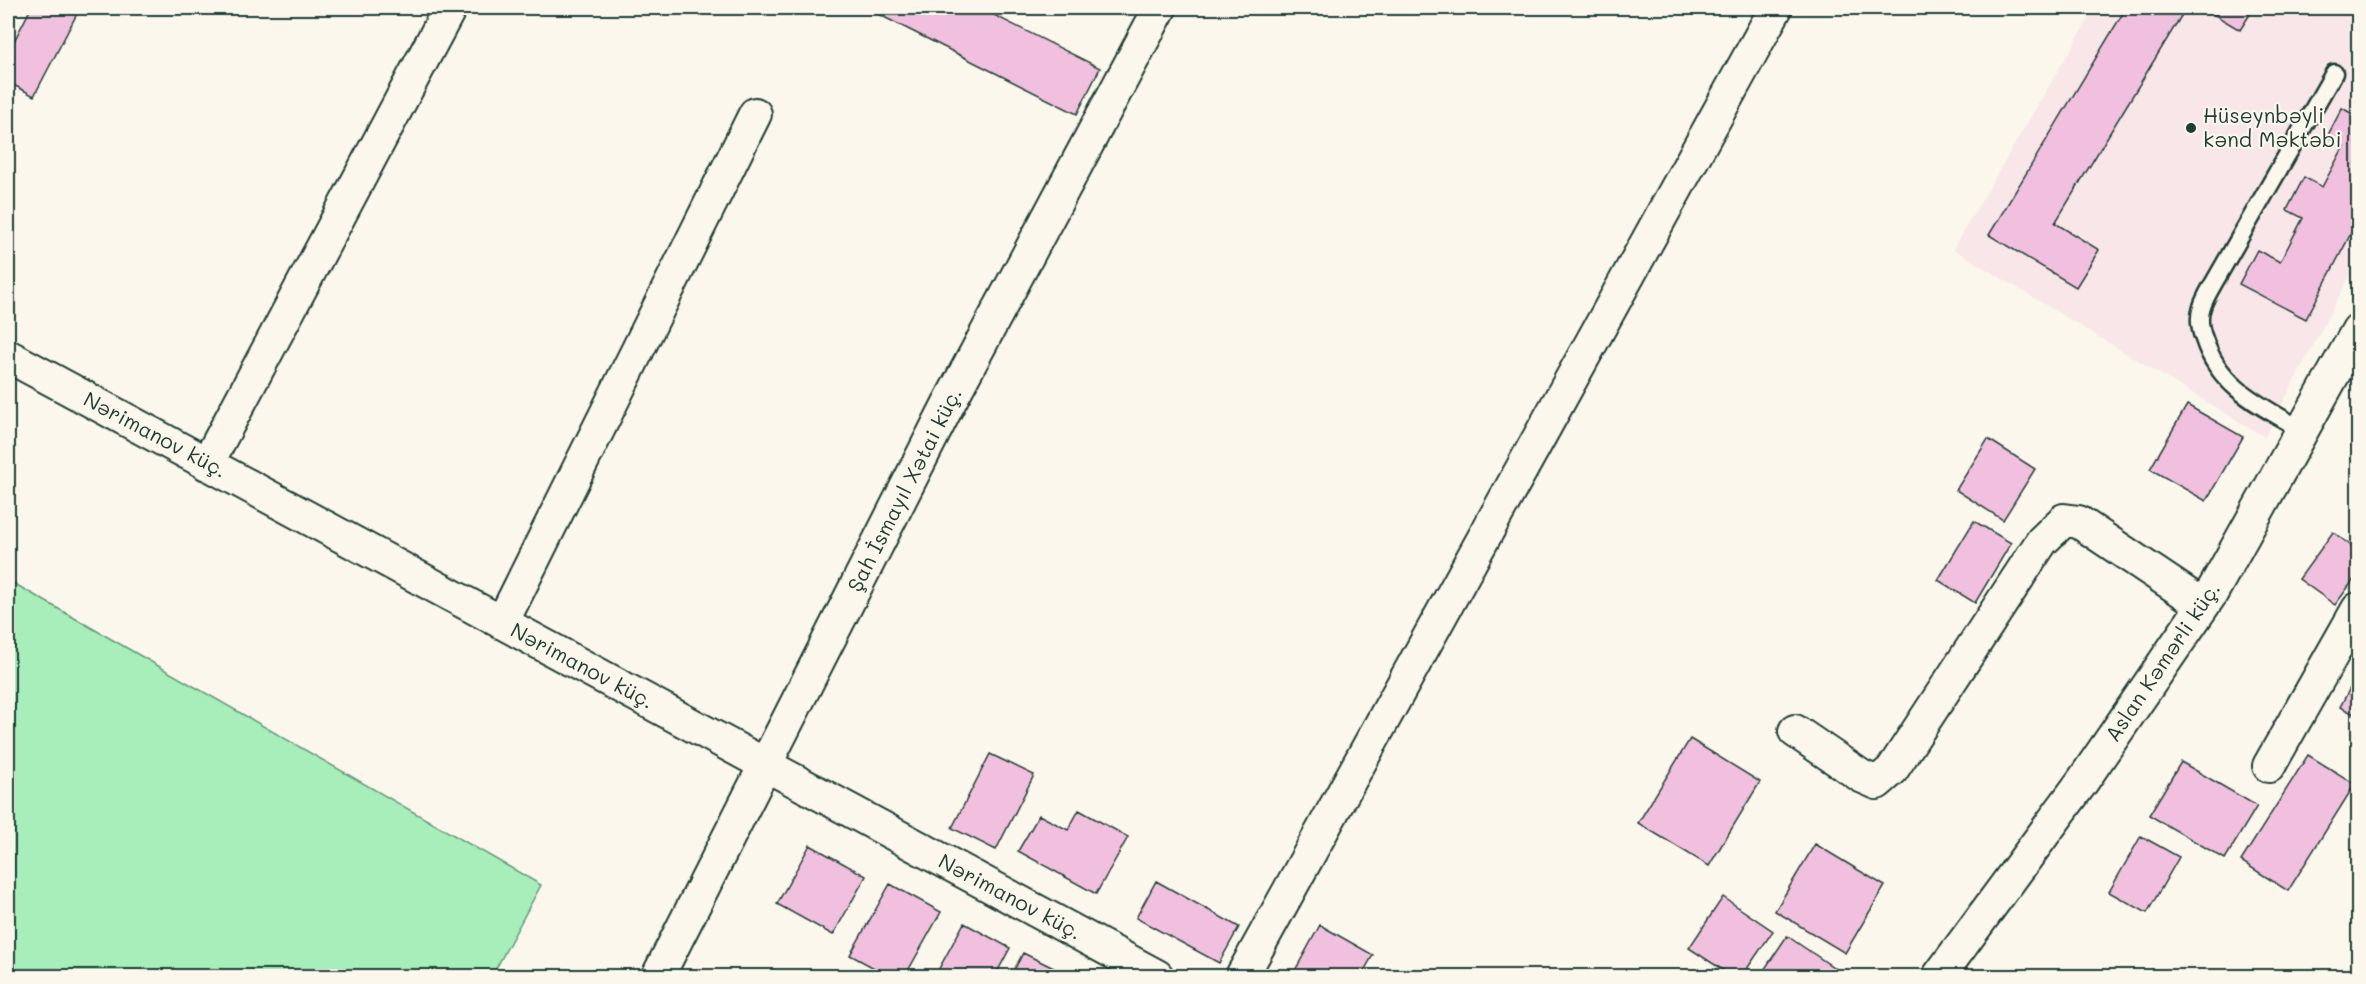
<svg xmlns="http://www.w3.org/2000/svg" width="2366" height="984" font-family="Mali,sans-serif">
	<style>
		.built { fill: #f8e6e8 }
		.green { fill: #a7eebb; stroke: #639678; stroke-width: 1.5 }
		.building { fill: #f2c0df; stroke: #1f3d34; stroke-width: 1.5 }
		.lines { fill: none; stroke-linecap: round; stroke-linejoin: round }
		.service-casing { stroke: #1f3d34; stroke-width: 21 }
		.minor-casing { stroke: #1f3d34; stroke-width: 36 }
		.service { stroke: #fbf7ec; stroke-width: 16 }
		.minor { stroke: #fbf7ec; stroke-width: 32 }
		.poi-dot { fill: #1f3d34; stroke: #fbf7ec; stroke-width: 2 }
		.labels { text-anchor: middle; stroke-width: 4.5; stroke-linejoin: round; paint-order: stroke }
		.poi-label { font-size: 21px; fill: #1f3d34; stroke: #fbf7ec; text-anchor: start }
		.street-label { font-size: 21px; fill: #1f3d34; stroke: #fbf7ec }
	</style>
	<rect width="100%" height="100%" fill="#fbf7ec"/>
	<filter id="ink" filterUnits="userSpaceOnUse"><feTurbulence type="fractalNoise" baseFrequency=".0167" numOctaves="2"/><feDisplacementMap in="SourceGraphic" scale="12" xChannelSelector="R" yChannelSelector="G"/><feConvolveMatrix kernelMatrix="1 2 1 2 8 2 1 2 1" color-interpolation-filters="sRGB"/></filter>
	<g filter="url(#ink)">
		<!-- built -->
		<path class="built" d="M2095,8H2358V260L2265,437L1953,249Z"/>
		<!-- green -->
		<path class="green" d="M8,580L541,885L492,976H8Z"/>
		<!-- building -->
		<path class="building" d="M31,8H80L34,96L8,82V53Z
			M866,8H980L1100,68L1077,114Z
			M2126,8H2186L2055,223L2099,250L2076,287L1989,235Z
			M2203,8H2254L2240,30Z
			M2342,108L2358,117V220L2306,319L2239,284L2257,250L2280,262L2303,218L2287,210L2304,177L2322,187L2344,146L2327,137Z
			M2187,405L2243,437L2206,501L2150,469Z
			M1988,439L2035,469L2003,520L1956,490Z
			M1974,521L2011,543L1975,603L1938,580Z
			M2333,532L2358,551V574L2335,605L2299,579Z
			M2358,673V716L2340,707Z
			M1690,739L1760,782L1709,866L1638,823Z
			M990,754L1034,775L996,850L952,828Z
			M2308,755L2355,784L2288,891L2241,861Z
			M2181,762L2257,806L2225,859L2149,815Z
			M1079,810L1128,837L1096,894L1018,851L1039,815L1068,830Z
			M2141,836L2179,857L2147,913L2109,892Z
			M1815,844L1885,886L1845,953L1775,911Z
			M810,845L866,876L833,935L777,904Z
			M1156,881L1239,927L1219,963L1136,918Z
			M890,884L941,912L905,976H889L850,955Z
			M1723,897L1773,931L1742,976H1732L1689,948Z
			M964,923L1010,948L995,976H935Z
			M1320,925L1373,955L1361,976H1292Z
			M1787,936L1842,973L1840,976H1760Z
			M1023,953L1070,976H1011Z"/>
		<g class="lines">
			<defs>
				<path id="service" d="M2304,431C2262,406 2220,389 2204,339C2200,329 2198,318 2202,307C2204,300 2208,293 2212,286L2334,73"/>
				<path id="minor" d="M8,356L1157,976
					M207,464L450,8
					M502,623L755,114
					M1795,731L1861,776L1877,783L1892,770L2042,541L2064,520L2079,522L2203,605
					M2269,766L2358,609
					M658,976L948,405L1160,8
					M1242,976L1776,8
					M1939,976L2082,782L2211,594L2358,330"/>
			</defs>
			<!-- service casing -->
			<use href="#service" class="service-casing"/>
			<!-- minor casing -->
			<use href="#minor" class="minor-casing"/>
			<!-- service -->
			<use href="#service" class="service"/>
			<!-- minor -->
			<use href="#minor" class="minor"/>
		</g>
	</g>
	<!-- markers -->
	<circle class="poi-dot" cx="2191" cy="128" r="6"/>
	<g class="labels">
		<!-- poi labels -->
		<g class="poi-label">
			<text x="2203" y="123">Hüseynbəyli<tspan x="2203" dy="24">kənd Məktəbi</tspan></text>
		</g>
		<!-- street labels -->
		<g class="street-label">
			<text transform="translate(155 435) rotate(28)" y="7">Nərimanov küç.</text>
			<text transform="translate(905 490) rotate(-63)" y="7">Şah İsmayıl Xətai küç.</text>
			<text transform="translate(2163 662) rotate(-56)" y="7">Aslan Kəmərli küç.</text>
			<text transform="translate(582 666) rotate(28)" y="7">Nərimanov küç.</text>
			<text transform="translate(1010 897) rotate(28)" y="7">Nərimanov küç.</text>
		</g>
	</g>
	<!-- margin -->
	<rect width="2366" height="984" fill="none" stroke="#fbf7ec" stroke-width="30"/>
	<rect x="15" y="15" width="2336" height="954" fill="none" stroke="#1f3d34" stroke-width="2" filter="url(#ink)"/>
</svg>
